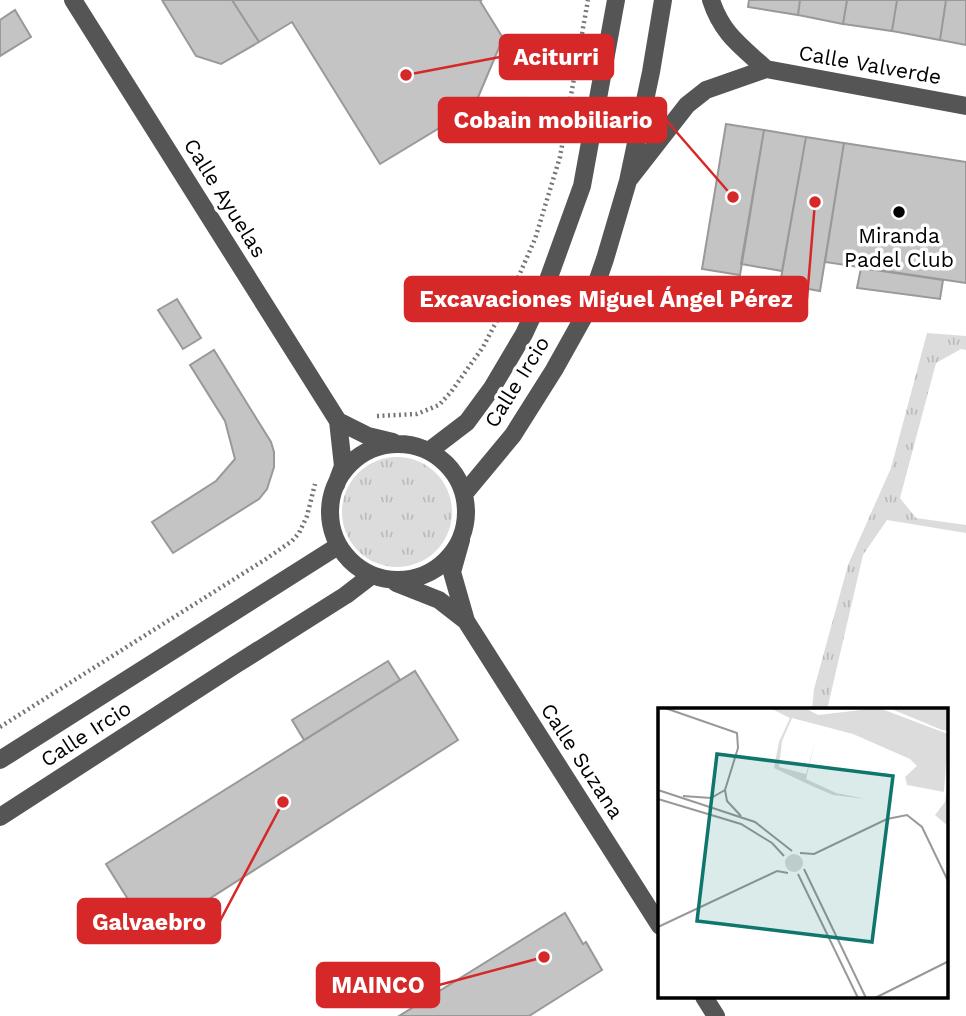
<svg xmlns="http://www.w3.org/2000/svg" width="966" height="1016" font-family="'Work Sans',sans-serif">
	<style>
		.grass { fill: url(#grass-tufts) }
		.building { fill: #c4c4c4; stroke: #999; stroke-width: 2 }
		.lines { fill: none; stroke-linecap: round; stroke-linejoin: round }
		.path { stroke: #777; stroke-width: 4.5; stroke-dasharray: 2 3.5; stroke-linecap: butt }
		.minor { stroke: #555; stroke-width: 18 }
		.poi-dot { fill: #000; stroke: #fff; stroke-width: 2.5 }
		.labels { text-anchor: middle; stroke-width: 7; stroke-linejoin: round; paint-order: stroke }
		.street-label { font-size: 21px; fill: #000; stroke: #fff }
		.poi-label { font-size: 21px; fill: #000; stroke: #fff }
		.inset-road { fill: none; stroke: #999; stroke-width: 2 }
		.view { fill: #0f766e; fill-opacity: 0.15; stroke: #0f766e; stroke-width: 3.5 }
		.inset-edge { fill: none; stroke: #000; stroke-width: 3.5 }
		.leader { fill: none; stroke: #d62828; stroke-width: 2.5 }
		.callout-dot { fill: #d62828; stroke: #fff; stroke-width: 2.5 }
		.callout { fill: #d62828; stroke: #d62828; stroke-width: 2.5 }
		.callout-label { font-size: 23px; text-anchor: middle; font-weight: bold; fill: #fff }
	</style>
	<defs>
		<pattern id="grass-tufts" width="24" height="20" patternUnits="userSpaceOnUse" patternTransform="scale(1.75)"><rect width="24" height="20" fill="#dcdcdc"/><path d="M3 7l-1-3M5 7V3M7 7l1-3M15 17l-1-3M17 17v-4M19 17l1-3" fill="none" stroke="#bbb"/></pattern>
	</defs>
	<rect width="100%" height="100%" fill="#fff"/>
	<!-- grass -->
	<path class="grass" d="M927,333L966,336V350L961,349L936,363L900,498L916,518L966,525V533L887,520L863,555L827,710H812L814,689L848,565L891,468Z
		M342 512a55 55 0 1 1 110 0a55 55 0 1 1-110 0Z"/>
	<!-- building -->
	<path class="building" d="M162,0H232L259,42L221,64L196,56Z
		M232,0H482L480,1L503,38L474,107L380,164L292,22L259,42Z
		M749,0H800L798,15L748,7Z
		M800,0H847L843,24L798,15Z
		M847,0H897L892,31L843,24Z
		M897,0H946L940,40L892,31Z
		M946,0H966V45L940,40Z
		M15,10L31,37L0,56V20Z
		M726,124L764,130L740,275L702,269Z
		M764,130L806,137L782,271L741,264Z
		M806,137L844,143L820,291L780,284Z
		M844,143L966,162V283L825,262Z
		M861,268L943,280L940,299L857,288Z
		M177,299L201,338L183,349L158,310Z
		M214,350L271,442L274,452V467L267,489L259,499L173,553L152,522L216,481L235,459L225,421L190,365Z
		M388,661L400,680L304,740L292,720Z
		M415,671L458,740L151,936L106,864Z
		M565,913L583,944L586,942L602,970L529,1016H399Z"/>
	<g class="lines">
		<!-- path -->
		<path class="path" d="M377,416L417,414L439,405L451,392L483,347L511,294L535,239L560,157L588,0
			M0,727L266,559L292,541L299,533L307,516L315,484"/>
		<!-- minor -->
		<path class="minor" d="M73,0L338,421L343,466L336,485
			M711,0C722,34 741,46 766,69
			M630,178L687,105L706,90L766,69L966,106
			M338,421L368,436L393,442
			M330 512a68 68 0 1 1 136 0a68 68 0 1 1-136 0Z
			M429,451L467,422L492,388L524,334L544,291L582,186L616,0
			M464,494L513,435L554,370L587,311L605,259L628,181L651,72L663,0
			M461,540L452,572L466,621L660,926
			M396,583L439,600L466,621
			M0,760L338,546
			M0,817L235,665L346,595L372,575
			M704,997L716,1016"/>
	</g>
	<!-- markers -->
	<circle class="poi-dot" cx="899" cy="212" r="7"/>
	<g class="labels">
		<!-- street labels -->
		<g class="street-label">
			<text transform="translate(870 65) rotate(10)" y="7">Calle Valverde</text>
			<text transform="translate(225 198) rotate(58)" y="7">Calle Ayuelas</text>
			<text transform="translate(517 382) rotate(-58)" y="7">Calle Ircio</text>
			<text transform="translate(86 734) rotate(-33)" y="7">Calle Ircio</text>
			<text transform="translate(582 761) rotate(57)" y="7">Calle Suzana</text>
		</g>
		<!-- poi labels -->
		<g class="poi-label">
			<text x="899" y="243">Miranda<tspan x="899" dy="24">Padel Club</tspan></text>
		</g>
	</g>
	<!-- overview -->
	<g transform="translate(658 708)">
		<rect width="290" height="290" fill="#fff"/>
		<path d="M112,0H147L160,7L221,0L290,26L286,84L249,77L247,69L259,58L252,51L195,26L134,10L124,33L121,59L148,66L157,34L148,71L178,85L208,91L175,87L154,78L116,60L121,34L132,10ZM231,0H290V23L284,22ZM127 155a9 9 0 1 1 18 0a9 9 0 1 1-18 0Z" fill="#dcdcdc"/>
		<path d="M290,72V118L277,107L287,94Z" fill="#dcdcdc"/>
		<path class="inset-road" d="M7,0L79,25L80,40L67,82L69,93L83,108M0,82L97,114L134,143M25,88L53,90L67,82M0,91L83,116L114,135L126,148M142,145L156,146L229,111L249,107L264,119L291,175M146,161L208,290M140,166L200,290M0,219L119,163L130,165M217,290L291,253"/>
		<path class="view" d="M59,46L235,68L214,234L39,213Z"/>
		<rect width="290" height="290" class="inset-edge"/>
	</g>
	<!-- callouts -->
	<path class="leader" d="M406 75L500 57M733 197L666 120M815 202L807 299M283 802L220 921M544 957L439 985"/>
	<g class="callout-dot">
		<circle cx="406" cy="75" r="7"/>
		<circle cx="733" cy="197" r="7"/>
		<circle cx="815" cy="202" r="7"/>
		<circle cx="283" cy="802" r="7"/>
		<circle cx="544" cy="957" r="7"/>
	</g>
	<g class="callout">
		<rect x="500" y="35" width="113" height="44" rx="7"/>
		<rect x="439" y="98" width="227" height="44" rx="7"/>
		<rect x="405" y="277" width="402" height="44" rx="7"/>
		<rect x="78" y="899" width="142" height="44" rx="7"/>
		<rect x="317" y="963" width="122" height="44" rx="7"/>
	</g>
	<g class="callout-label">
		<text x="556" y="65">Aciturri</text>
		<text x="553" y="128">Cobain mobiliario</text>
		<text x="606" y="307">Excavaciones Miguel Ángel Pérez</text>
		<text x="149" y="930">Galvaebro</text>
		<text x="378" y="993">MAINCO</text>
	</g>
</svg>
